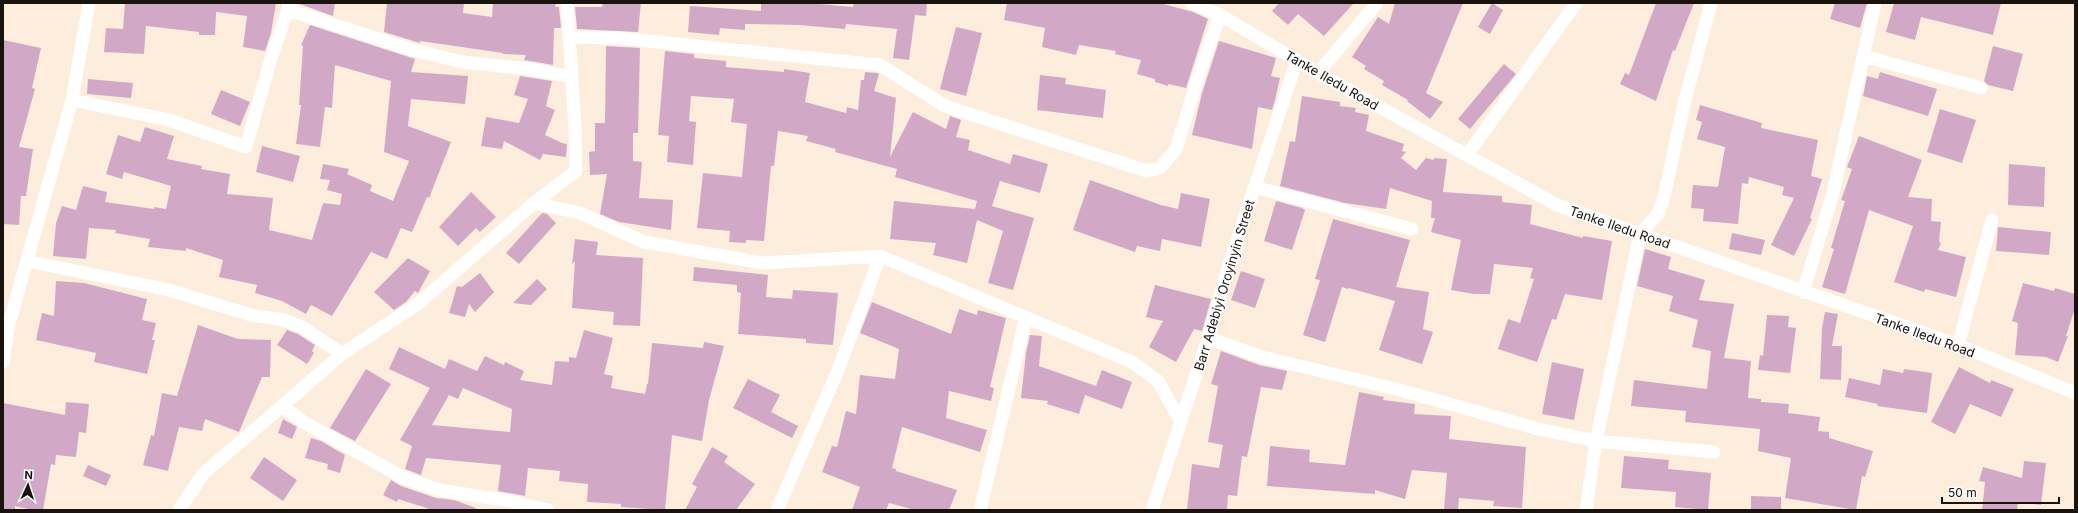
<svg xmlns="http://www.w3.org/2000/svg" width="2078" height="513" font-family="Inter,sans-serif">
	<style>
		.building { fill: #d1a9c6; fill-rule: evenodd }
		.lines { fill: none; stroke-linecap: round; stroke-linejoin: round }
		.minor { stroke: #fff; stroke-width: 13 }
		.labels { text-anchor: middle; stroke-width: 3; stroke-linejoin: round; paint-order: stroke }
		.street-label { font-size: 13px; fill: #19130e; stroke: #fefefe }
	</style>
	<rect width="100%" height="100%" fill="#fdeddd"/>
	<!-- building -->
	<path class="building" d="M125,3H276L271,33L265,51L243,47L247,16L216,12L215,35H199V32L146,26L144,54L104,52L106,28L123,29Z
		M297,3H335L333,16Z
		M387,3H464L463,13L492,17L493,3H556L555,7H559L561,28H554L553,65L524,60L526,55L503,54V53L420,41V43L384,32Z
		M603,3H641L638,32L577,29L575,7H602Z
		M761,3H808L853,7L854,3H927L926,16L915,15L909,60L893,58L897,29L846,24L845,29L799,25L745,24V30L720,28L719,35L688,32L690,6L761,11Z
		M1007,3H1160L1193,12L1208,19L1186,88L1168,84V86L1155,82V79L1137,74L1141,60L1115,54L1116,51L1079,45L1076,55L1042,47L1045,28L1004,20Z
		M1279,3H1354L1324,36L1298,14L1288,25L1272,11Z
		M1395,3H1463L1426,93L1443,102L1430,119L1407,101L1408,100L1382,85L1384,81L1364,69L1366,66L1352,57L1378,17L1389,24Z
		M1492,3L1503,10L1490,34L1478,27Z
		M1656,3H1694L1675,51L1673,50L1656,101L1620,84L1625,73L1629,75Z
		M1835,3H1867L1860,28L1830,19Z
		M1894,3H2001L1993,35L1921,17L1915,40L1886,32Z
		M310,25L415,59L411,72L468,76L465,104L411,99L408,126L451,142L429,198L427,197L412,232L401,228L387,259L371,252L332,316L311,305L306,314L282,301L255,293L257,285L219,277L223,260L186,248V251L148,247L150,239L115,233L116,230L89,228L86,259L53,256L56,223L62,206L76,210L83,186L107,192L105,202L154,209V207L166,209L171,186L124,172L122,179L106,174L118,135L140,142L145,127L174,136L167,159L202,166L201,169L230,174L227,194L273,198L269,230L312,240L323,203L340,205L342,194L327,190L330,180L320,179L323,164L349,169L347,174L372,185L370,191L393,201L409,161L384,152L391,81L335,65L332,108L325,107L320,147L296,144L301,105H299L303,46L301,45Z
		M956,27L982,33L966,96L940,89Z
		M3,40L41,48L32,88L35,89L19,147L33,149L26,196H21L19,225L3,224Z
		M1219,41L1276,58L1271,76L1280,78L1275,100L1272,110L1258,107L1252,149L1192,135L1202,93Z
		M606,46L640,48L638,133H633V161L642,162L639,198L673,200L671,230L619,222L600,214L607,174L590,175L589,152L595,151V123H605Z
		M1993,46L2023,54L2013,91L1988,85L1984,81Z
		M665,51L694,54V58L726,61V67L784,72V69L810,73L805,102L846,113L847,107L858,110L861,80H864L865,72L877,73L879,74L874,91L896,98L890,157L913,112L946,129L950,116L961,120L956,137L970,140L968,150L1010,164L1013,154L1048,164L1040,193L1000,181L992,206L1034,218L1013,290L988,283L1003,231L977,220L967,263L933,255L936,243L890,239L894,201L975,209L977,201L895,177L897,169L835,152L836,149L806,141L808,136L778,131L774,166H771L764,241L746,240V243L729,242L730,231L697,228L703,173L742,177L747,124L731,122L734,99L691,96L689,121L696,122L693,165L667,162L669,136L658,135Z
		M1504,64L1516,74L1470,129L1458,119Z
		M1880,72L1937,89L1928,116L1863,96L1867,76L1878,79Z
		M1040,75L1066,78L1065,84L1106,90L1103,118L1037,110Z
		M520,76L552,81L546,106L555,110L545,135L562,143L567,144L566,157L543,154L540,160L504,141L502,149L481,146L486,117L519,123L528,99L514,95Z
		M88,79L133,83L131,98L87,94Z
		M221,90L250,102L240,126L211,114Z
		M1302,96L1340,102V106L1356,108L1355,112L1369,115L1366,131L1404,144L1402,151L1406,152L1401,158L1416,170L1426,158L1434,160V158L1447,159L1443,192L1502,196V202L1532,205L1530,224L1583,238V236L1612,241L1602,300L1565,294L1556,320L1552,319L1537,362L1498,349L1508,319L1520,323L1534,279L1530,278L1533,268L1494,264L1490,294H1474L1451,290L1461,240L1431,232L1435,218H1431L1432,201L1390,188L1386,209L1345,203L1280,186L1290,141L1295,142Z
		M1700,105L1762,123L1761,128L1818,140L1811,176L1822,179L1810,218L1812,219L1794,256L1771,245L1794,198L1782,195L1784,187L1749,177L1748,184L1742,183L1738,224L1703,221L1704,209L1691,208L1693,185L1718,187L1725,147L1697,139L1702,122L1696,120Z
		M1940,109L1976,120L1962,163L1927,152Z
		M1859,136L1922,160L1908,197L1932,199L1931,221L1941,222L1939,242L1941,243L1938,250L1966,257L1956,297L1925,289L1924,292L1894,282L1913,226L1869,210L1845,294L1822,287L1834,249L1831,248L1845,201L1841,200L1852,169L1847,167Z
		M262,146L300,156L293,182L256,172Z
		M2009,164L2045,167L2044,207L2008,205Z
		M1090,180L1161,205L1178,209L1181,193L1210,199L1201,247L1162,239L1160,251L1137,246L1135,252L1073,230Z
		M471,192L496,217L480,232L476,228L458,246L439,227Z
		M1276,201L1302,208L1305,210L1292,250L1264,241Z
		M542,213L547,214L556,223L519,264L506,253Z
		M1333,219L1410,240L1396,287L1429,292L1423,329L1433,332L1422,364L1379,350L1395,301L1349,288L1348,289L1342,287L1325,342L1303,335L1320,280L1315,279Z
		M1998,227L2051,232L2049,255L1996,251Z
		M1732,233L1765,240L1761,255L1729,249Z
		M575,239L598,242L596,255L643,258L640,326L613,325L614,312L572,308L575,261L572,264Z
		M1645,249L1671,257L1668,269L1705,280L1699,300L1734,304L1724,358L1751,361L1748,398L1761,399V402L1789,404L1788,413L1820,417L1818,431L1829,432V438L1873,451L1865,477L1862,476L1856,510L1785,498L1791,458L1758,451L1760,429L1685,422L1686,411L1631,406L1634,380L1707,389L1711,351L1692,347L1698,320L1669,311L1673,296L1637,286Z
		M408,258L430,271L418,293L415,291L406,302L394,310L374,292Z
		M694,267L768,275L766,297L792,299L793,290L838,293L833,345L806,343V339L738,334L741,293L737,292V285L693,281Z
		M1241,271L1265,279L1255,308L1231,300Z
		M480,273L494,292L475,312L469,304L465,317L449,313L457,286L462,287Z
		M537,279L547,289L531,305L513,303Z
		M56,281L84,283L147,299L142,320L156,323L152,340H155L147,374L94,362L96,353L36,340L42,313L54,316Z
		M2023,283L2054,291L2055,288L2075,294V308L2066,336H2068L2058,362L2046,357L2015,355L2018,323L2012,321Z
		M1155,285L1211,299L1202,331L1194,329L1176,362L1149,347L1163,321L1146,317Z
		M872,302L951,334L959,309L977,315L978,310L1006,318L990,387L994,388L991,401L949,391L946,418L987,430L980,452L902,427L892,468L896,469V471L957,490L949,510H915L889,503L886,510H852L860,487L822,472L832,446L837,447L846,411L856,414L860,375L895,379L899,349L860,333Z
		M1825,312L1838,314L1832,346H1842L1841,380L1820,379L1822,328Z
		M1767,315L1789,316L1788,327L1796,328L1790,373L1758,370L1760,355L1763,356Z
		M198,325L238,339L271,340L270,377H262L239,432L205,419L202,431L179,427L168,471L143,465L151,435L154,436L162,393L177,396Z
		M287,330L298,334L315,345L312,351L314,353L307,364L277,345Z
		M584,330L613,338L604,374L613,376L611,388L645,394L647,384H648L652,343L703,348L704,342L724,346L709,400L702,441L672,435L665,510L621,507V504L587,502L588,484L559,481L560,471L528,468L525,496L498,491L501,465L426,458L421,475L405,469L412,446L400,440L430,388L389,369L399,347L445,369L449,359L477,371L485,356L504,365L505,362L524,371L520,380L552,385L555,361L569,362V357L576,358ZM463,388L512,409L510,432L432,425L449,395L458,399Z
		M1030,335L1042,336L1039,366L1096,386L1102,370L1132,382L1122,409L1085,395L1079,414L1047,404L1048,401L1021,398L1026,353Z
		M1221,351L1259,365L1287,371L1282,390L1261,387L1247,457L1242,456L1237,496L1228,495L1227,510H1187L1192,464L1219,468L1223,445L1208,442L1218,386L1211,384Z
		M1552,362L1584,369L1574,420L1542,414Z
		M1959,367L1990,383L1991,380L2014,389L2001,417L1970,404L1955,434L1931,422Z
		M366,369L391,384L355,441L330,428Z
		M1883,369L1903,373L1904,369L1932,373L1927,413L1877,406L1878,404L1845,397L1849,378L1880,385Z
		M748,379L780,395L771,412L798,426L792,438L733,408Z
		M1359,392L1384,397L1383,400L1415,404L1414,414L1451,416L1449,439L1526,447L1522,508L1493,506L1494,501L1459,498L1458,510H1444L1447,473L1412,470L1405,499L1375,490V494L1267,486L1270,446L1310,450L1309,462L1345,465Z
		M66,402L89,404L86,433L79,432L76,457L56,455L55,465L51,464L43,510H32L15,506V510H3V403L65,415Z
		M283,419L297,427L292,439L278,433Z
		M311,438L321,441L345,455L340,473L327,469L328,464L305,458Z
		M712,447L728,456L724,462L755,484L736,510H685L697,487L692,484Z
		M1624,456L1669,460L1668,469L1711,473L1708,510L1675,507L1676,492L1621,488Z
		M264,457L297,480L283,501L250,478Z
		M2024,461L2046,463L2041,505L2018,502L2017,510H1982L1985,482L1979,481L1983,467L2022,478Z
		M88,465L111,475L106,486L83,476Z
		M391,480L401,486L436,498L454,500L476,508L475,510H433L398,499L397,502L383,495Z
		M1751,496L1781,497V510H1751Z"/>
	<g class="lines">
		<!-- minor -->
		<path class="minor" d="M1192,3L1220,15L1318,73L1557,205L1958,345L2075,393
			M288,10L413,50L462,62L530,69L572,77
			M569,37L619,38L880,65L945,106L1147,171L1160,168L1176,149L1202,65L1220,15
			M1863,56L1981,88
			M1318,73L1377,3
			M72,100L169,120L246,147L272,55L288,10L289,3
			M1467,155L1576,3
			M1254,187L1412,229
			M534,203L580,213L644,242L763,263L880,256L1132,362L1158,381L1181,422
			M27,261L169,290L251,315L284,320L302,327L342,354
			M1803,292L1832,197L1875,3
			M1208,338L1262,357L1400,390L1538,429L1596,441L1714,452
			M1958,345L1992,220
			M3,362L9,324L72,100L89,3
			M282,406L305,423L404,478L439,490L510,501L548,510
			M179,510L204,473L282,406L342,354L419,303L534,203L576,171L575,128L567,3
			M777,510L839,368L880,256
			M980,510L1026,317
			M1152,510L1208,338L1229,264L1297,60
			M1586,510L1596,441L1640,234L1658,214L1664,197L1684,104L1711,3"/>
	</g>
	<g class="labels">
		<!-- street labels -->
		<g class="street-label">
			<text transform="translate(1332 80) rotate(30)" y="5">Tanke Iledu Road</text>
			<text transform="translate(1620 227) rotate(19)" y="5">Tanke Iledu Road</text>
			<text transform="translate(1224 285) rotate(-73)" y="5">Barr Adebiyi Oroyinyin Street</text>
			<text transform="translate(1925 335) rotate(20)" y="5">Tanke Iledu Road</text>
		</g>
	</g>
	<!-- border -->
	<rect width="2078" height="513" fill="none" stroke="#19130e" stroke-width="8"/>
	<!-- north arrow -->
	<g transform="translate(28 485) rotate(3)" stroke="#fefefe" stroke-width="3" paint-order="stroke">
	<path d="M0-3L7 15L0 10L-7 15Z" fill="#19130e"/>
	<text y="-6" font-size="11" font-weight="bold" text-anchor="middle" fill="#19130e">N</text>
	</g>
	<!-- scale -->
	<path d="M1942 497v6h117v-6" fill="none" stroke="#19130e" stroke-width="2"/>
	<text x="1948" y="497" font-size="12" fill="#19130e" stroke="#fefefe" stroke-width="3" paint-order="stroke">50 m</text>
</svg>
